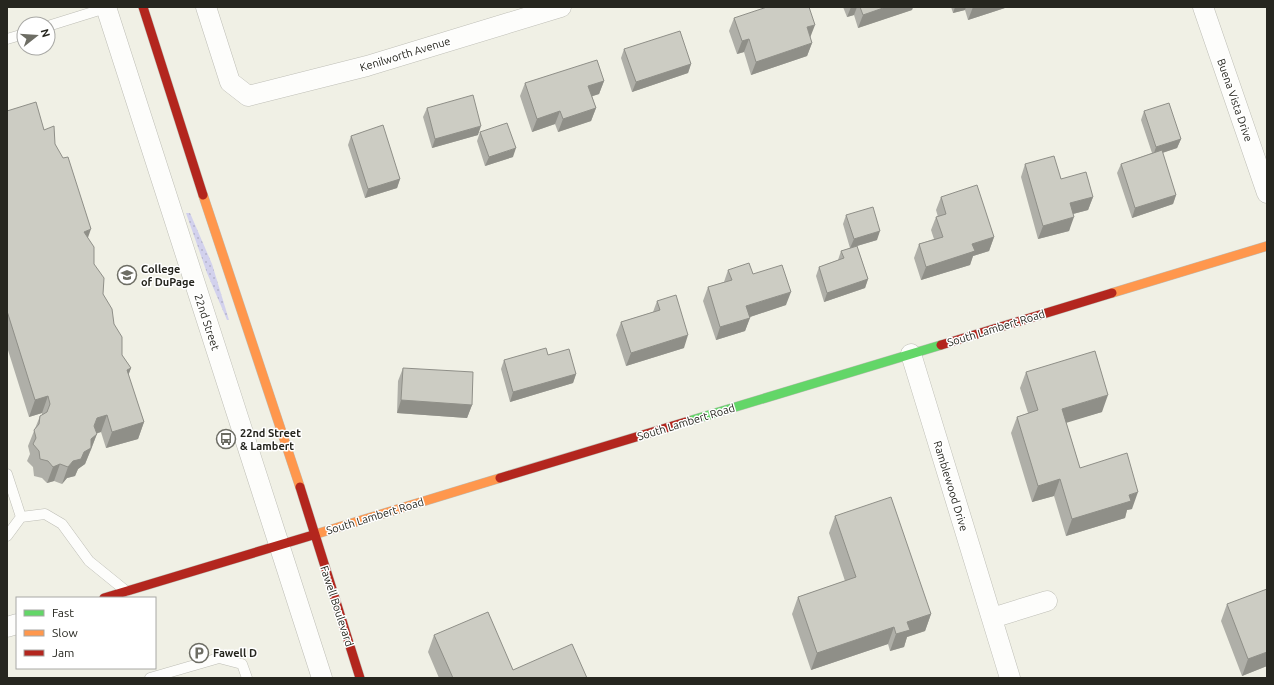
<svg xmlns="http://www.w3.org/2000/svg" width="1274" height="685" font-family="Ubuntu,sans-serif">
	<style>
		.grass { fill: url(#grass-dots) }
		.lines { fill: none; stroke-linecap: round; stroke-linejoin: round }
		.lane-casing { stroke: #bebeb6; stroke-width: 11 }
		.street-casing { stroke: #bebeb6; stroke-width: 21 }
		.fast-casing { stroke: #bebeb6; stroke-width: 10 }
		.slow-casing { stroke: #bebeb6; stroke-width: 10 }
		.jam-casing { stroke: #bebeb6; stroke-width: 10 }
		.lane { stroke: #fdfdfb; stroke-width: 10 }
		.street { stroke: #fdfdfb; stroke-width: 20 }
		.fast { stroke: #63d668; stroke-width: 9 }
		.slow { stroke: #ff974d; stroke-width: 9 }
		.jam { stroke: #b3261e; stroke-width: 9 }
		.wall { fill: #afafa8 }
		.shaded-wall { fill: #8f8f88 }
		.building { fill: #ccccc3; stroke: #8f8f88 }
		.labels { text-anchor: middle; stroke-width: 3; stroke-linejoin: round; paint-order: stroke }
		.street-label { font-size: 11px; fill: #26261f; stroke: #fff }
		.poi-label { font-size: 11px; font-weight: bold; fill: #26261f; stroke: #fff; text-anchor: start }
	</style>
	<defs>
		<pattern id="grass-dots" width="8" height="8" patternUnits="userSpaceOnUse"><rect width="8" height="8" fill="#d2d1ed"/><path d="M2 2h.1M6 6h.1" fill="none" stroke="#b4b3cb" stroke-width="1.8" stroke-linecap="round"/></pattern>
	</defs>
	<rect width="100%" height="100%" fill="#f0f0e5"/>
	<!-- grass -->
	<path class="grass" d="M186,213H190L212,264L229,320H227L207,273Z"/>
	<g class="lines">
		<defs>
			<path id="lane" d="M48,26L109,7
				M7,39L24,34
				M7,474L21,517
				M7,536L21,517L45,514L62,524L89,561L126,591
				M150,678L219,658L242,664L247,678"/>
			<path id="street" d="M106,7L322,678
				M206,7L230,82L248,96L367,66L561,7
				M1203,7L1267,193
				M911,354L1010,678
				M992,618L1047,601
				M7,627L17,624"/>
			<path id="fast" d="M689,421L941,345"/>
			<path id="slow" d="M203,195L300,487
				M1112,293L1267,246
				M313,535L500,478"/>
			<path id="jam" d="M143,7L203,195
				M941,345L1112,293
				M500,478L689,421
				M300,487L360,678
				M104,598L313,535"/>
		</defs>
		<!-- lane casing -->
		<use href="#lane" class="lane-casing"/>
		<!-- street casing -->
		<use href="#street" class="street-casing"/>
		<!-- fast casing -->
		<use href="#fast" class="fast-casing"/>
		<!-- slow casing -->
		<use href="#slow" class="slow-casing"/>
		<!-- jam casing -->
		<use href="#jam" class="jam-casing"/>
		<!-- lane -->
		<use href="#lane" class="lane"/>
		<!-- street -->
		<use href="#street" class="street"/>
		<!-- fast -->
		<use href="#fast" class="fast"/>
		<!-- slow -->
		<use href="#slow" class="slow"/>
		<!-- jam -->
		<use href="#jam" class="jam"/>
	</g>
	<!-- wall -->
	<path class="wall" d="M843,7H913L912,10L858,28L854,15L847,17Z
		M951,7H1008L968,20L965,10L953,13Z
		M734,18L810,38L812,43L807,56L751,75L744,52L737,54L729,31Z
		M624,49L691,64L688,73L632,92L621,58Z
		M604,81L599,94L592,96L596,108L591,121L558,132L555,124L532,132L520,96L525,83Z
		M427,108L478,135L432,148L423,117Z
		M7,111L44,130L55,144L88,239L94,264L103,294L114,324L122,355L131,368L128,375L144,422L138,439L106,448L101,432L97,433L91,450L90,452L85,464L78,469L75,476L67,478L62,484L54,481L47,483L42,478L34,476L33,467L27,461L30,454L28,446L40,416L42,415V413L29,417L7,347Z
		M1144,111L1181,139L1177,148L1162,153L1176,195L1173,204L1132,218L1117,173L1121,164L1152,153L1141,120Z
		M480,132L513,157L485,166L477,141Z
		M351,136L400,179L397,188L365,198L348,145Z
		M1025,164L1061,179L1093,197L1088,210L1073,214L1069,231L1038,239L1021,177Z
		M941,197L994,237L989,251L973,256L970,265L921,280L914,258L919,244L934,239L931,230L936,217H938L936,210Z
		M846,215L877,240L857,246L868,279L865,288L824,302L816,276L819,267L838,260L841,251L850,248L843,224Z
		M728,270L753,274L786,305L750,317L745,331L716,340L703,301L708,287L724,282Z
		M657,301L684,348L626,366L616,335L621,322L653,312Z
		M548,355L576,374L573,383L510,402L501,369L504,360Z
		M403,368L472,405L467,418L397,413L398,381Z
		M1026,372L1102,412L1066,422L1080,468L1132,509L1127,510L1125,518L1066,536L1054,496L1032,502L1011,433L1017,417L1028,413L1020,388Z
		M835,516L931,614L925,631L907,637L904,647L890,651L888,644L811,670L792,614L798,597L845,581L829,533Z
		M1227,604L1267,666L1242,676L1221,621Z
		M434,635L513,670L587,678H439L428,652Z"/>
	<!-- shaded-wall -->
	<path class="shaded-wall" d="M851,7H857L854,15L847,17Z
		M886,7H913L912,10L858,28L863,15Z
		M955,7H966L965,10L953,13Z
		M973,7H1008L968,20Z
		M815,25L810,38L807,27Z
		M749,39L744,52L737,54L742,41Z
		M812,43L807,56L751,75L756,62Z
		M691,64L688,73L632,92L636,82Z
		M604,81L599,94L584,99L588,86Z
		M596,108L591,121L558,132L563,119Z
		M560,111L555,124L532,132L537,119Z
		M481,126L478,135L432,148L435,139Z
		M1181,139L1177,148L1153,156L1156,147Z
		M516,148L513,157L485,166L489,157Z
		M400,179L397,188L365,198L368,189Z
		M1176,195L1173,204L1132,218L1135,208Z
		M1093,197L1088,210L1065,216L1070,203Z
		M1074,217L1069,231L1038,239L1043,226Z
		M91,229L85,246L84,232Z
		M880,231L877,240L850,248L854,239Z
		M994,237L989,251L973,256L970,265L921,280L926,267L972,244Z
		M868,279L865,288L824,302L827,293Z
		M791,292L786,305L741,320L746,306Z
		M750,318L745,331L716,340L720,327Z
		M688,335L684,348L626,366L631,353Z
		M131,368L125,384L127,370Z
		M576,374L573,383L510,402L513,392Z
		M1108,395L1102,412L1056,426L1062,409Z
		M48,396L42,413L29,417L35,400Z
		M401,400L472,405L467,418L397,413Z
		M107,415L101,432L91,435L97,418Z
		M144,422L138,439L106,448L112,432Z
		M97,434L85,464L78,469L75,476L67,478L62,484L68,467L73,461L84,452L91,439Z
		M60,464L54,481L47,483L53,467Z
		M1060,479L1054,496L1032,502L1038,486Z
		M1138,492L1132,509L1127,510L1125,518L1066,536L1072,519L1129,495Z
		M931,614L925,631L907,637L904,647L890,651L896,634L907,622Z
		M894,627L888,644L811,670L817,653Z
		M1267,652V666L1242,676L1248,659Z"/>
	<!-- building -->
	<path class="building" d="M767,7H809L815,25L807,27L812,43L756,62L749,39L742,41L734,18Z
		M860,7H886L863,15Z
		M680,31L691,64L636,82L624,49Z
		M597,60L604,81L588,86L596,108L563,119L560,111L537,119L525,83Z
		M473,95L481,126L435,139L427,108Z
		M36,102L44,130L54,126L55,144L63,158L68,157L91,229L84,232L94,247V264L104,278L103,294L112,309L114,324L122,337V355L131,368L127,370L144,422L112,432L107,415L97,418L94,426L97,434L91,439V448L84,452L81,459L73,461L68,467L60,464L53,467L48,461L40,459L39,451L33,444L36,438L34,430L39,424L40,416L47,412L50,404L48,396L35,400L7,311V111Z
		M1169,103L1181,139L1156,147L1144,111Z
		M507,123L516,148L489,157L480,132Z
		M383,125L400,179L368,189L351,136Z
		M1162,150L1176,195L1135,208L1121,164Z
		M1054,156L1061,179L1086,172L1093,197L1070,203L1074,217L1043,226L1025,164Z
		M977,185L994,237L972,244L975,251L926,267L919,244L943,237L936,217L946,214L941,197Z
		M873,207L880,231L854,239L846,215Z
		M857,246L868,279L827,293L819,267L844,258L841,251Z
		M749,263L753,274L782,265L791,292L746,306L750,318L720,327L708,287L732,280L728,270Z
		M676,295L688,335L631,353L621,322L660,310L657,301Z
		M546,348L548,355L569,349L576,374L513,392L504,360Z
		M1095,351L1108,395L1062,409L1080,468L1127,453L1138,492L1129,495L1131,501L1072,519L1060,479L1038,486L1017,417L1038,410L1026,372Z
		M403,368L473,372L472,405L401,400Z
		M891,497L931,614L907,622L910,630L896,634L894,627L817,653L798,597L856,577L835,516Z
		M1267,589V652L1248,659L1227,604Z
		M488,612L513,670L572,644L587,678H453L434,635Z"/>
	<!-- icons -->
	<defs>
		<symbol id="university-ring" viewBox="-11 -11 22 22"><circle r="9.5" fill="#fff" stroke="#6d6d64" stroke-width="1.5"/><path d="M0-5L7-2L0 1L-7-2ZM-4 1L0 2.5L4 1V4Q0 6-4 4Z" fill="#6d6d64"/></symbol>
		<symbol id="bus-ring" viewBox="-11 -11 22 22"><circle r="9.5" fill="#fff" stroke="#6d6d64" stroke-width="1.5"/><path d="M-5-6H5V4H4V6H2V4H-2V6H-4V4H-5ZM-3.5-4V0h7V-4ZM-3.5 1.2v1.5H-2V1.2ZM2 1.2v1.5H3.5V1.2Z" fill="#6d6d64"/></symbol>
		<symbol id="parking-ring" viewBox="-11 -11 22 22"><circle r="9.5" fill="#fff" stroke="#6d6d64" stroke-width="1.5"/><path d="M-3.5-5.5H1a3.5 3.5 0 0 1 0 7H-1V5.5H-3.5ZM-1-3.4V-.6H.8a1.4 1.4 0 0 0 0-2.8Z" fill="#6d6d64"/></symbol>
	</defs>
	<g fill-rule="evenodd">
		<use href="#university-ring" x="116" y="264" width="22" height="22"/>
		<use href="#bus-ring" x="215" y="428" width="22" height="22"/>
		<use href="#parking-ring" x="188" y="642" width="22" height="22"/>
	</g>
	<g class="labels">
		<!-- street labels -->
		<g class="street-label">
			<text transform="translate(405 54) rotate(-17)" y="4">Kenilworth Avenue</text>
			<text transform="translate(1235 100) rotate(71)" y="4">Buena Vista Drive</text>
			<text transform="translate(207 322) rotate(72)" y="4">22nd Street</text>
			<text transform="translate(996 328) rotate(-17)" y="4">South Lambert Road</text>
			<text transform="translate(686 422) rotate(-17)" y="4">South Lambert Road</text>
			<text transform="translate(951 486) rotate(73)" y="4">Ramblewood Drive</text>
			<text transform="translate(375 516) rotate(-17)" y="4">South Lambert Road</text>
			<text transform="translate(337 606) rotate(72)" y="4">Fawell Boulevard</text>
		</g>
		<!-- poi labels -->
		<g class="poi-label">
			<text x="141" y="273">College<tspan x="141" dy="13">of DuPage</tspan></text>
			<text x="240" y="437">22nd Street<tspan x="240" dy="13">&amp; Lambert</tspan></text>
			<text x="213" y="657">Fawell D</text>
		</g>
	</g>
	<!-- border -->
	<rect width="1274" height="685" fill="none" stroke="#26261f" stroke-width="16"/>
	<!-- legend -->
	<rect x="16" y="597" width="140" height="72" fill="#ffffff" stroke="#a8a8a5"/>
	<rect x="24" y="610" width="20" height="6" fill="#63d668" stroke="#a8a8a5"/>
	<text x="52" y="617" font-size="12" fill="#26261f">Fast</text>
	<rect x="24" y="630" width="20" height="6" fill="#ff974d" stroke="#a8a8a5"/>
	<text x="52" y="637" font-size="12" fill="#26261f">Slow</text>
	<rect x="24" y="650" width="20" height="6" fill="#b3261e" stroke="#a8a8a5"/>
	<text x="52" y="657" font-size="12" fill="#26261f">Jam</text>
	<!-- north arrow -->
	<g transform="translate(36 36) rotate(73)"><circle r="19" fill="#ffffff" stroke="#a8a8a5"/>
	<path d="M0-3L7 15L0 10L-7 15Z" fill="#6d6d64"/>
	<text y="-6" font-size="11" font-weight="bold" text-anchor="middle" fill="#26261f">N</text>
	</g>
</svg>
